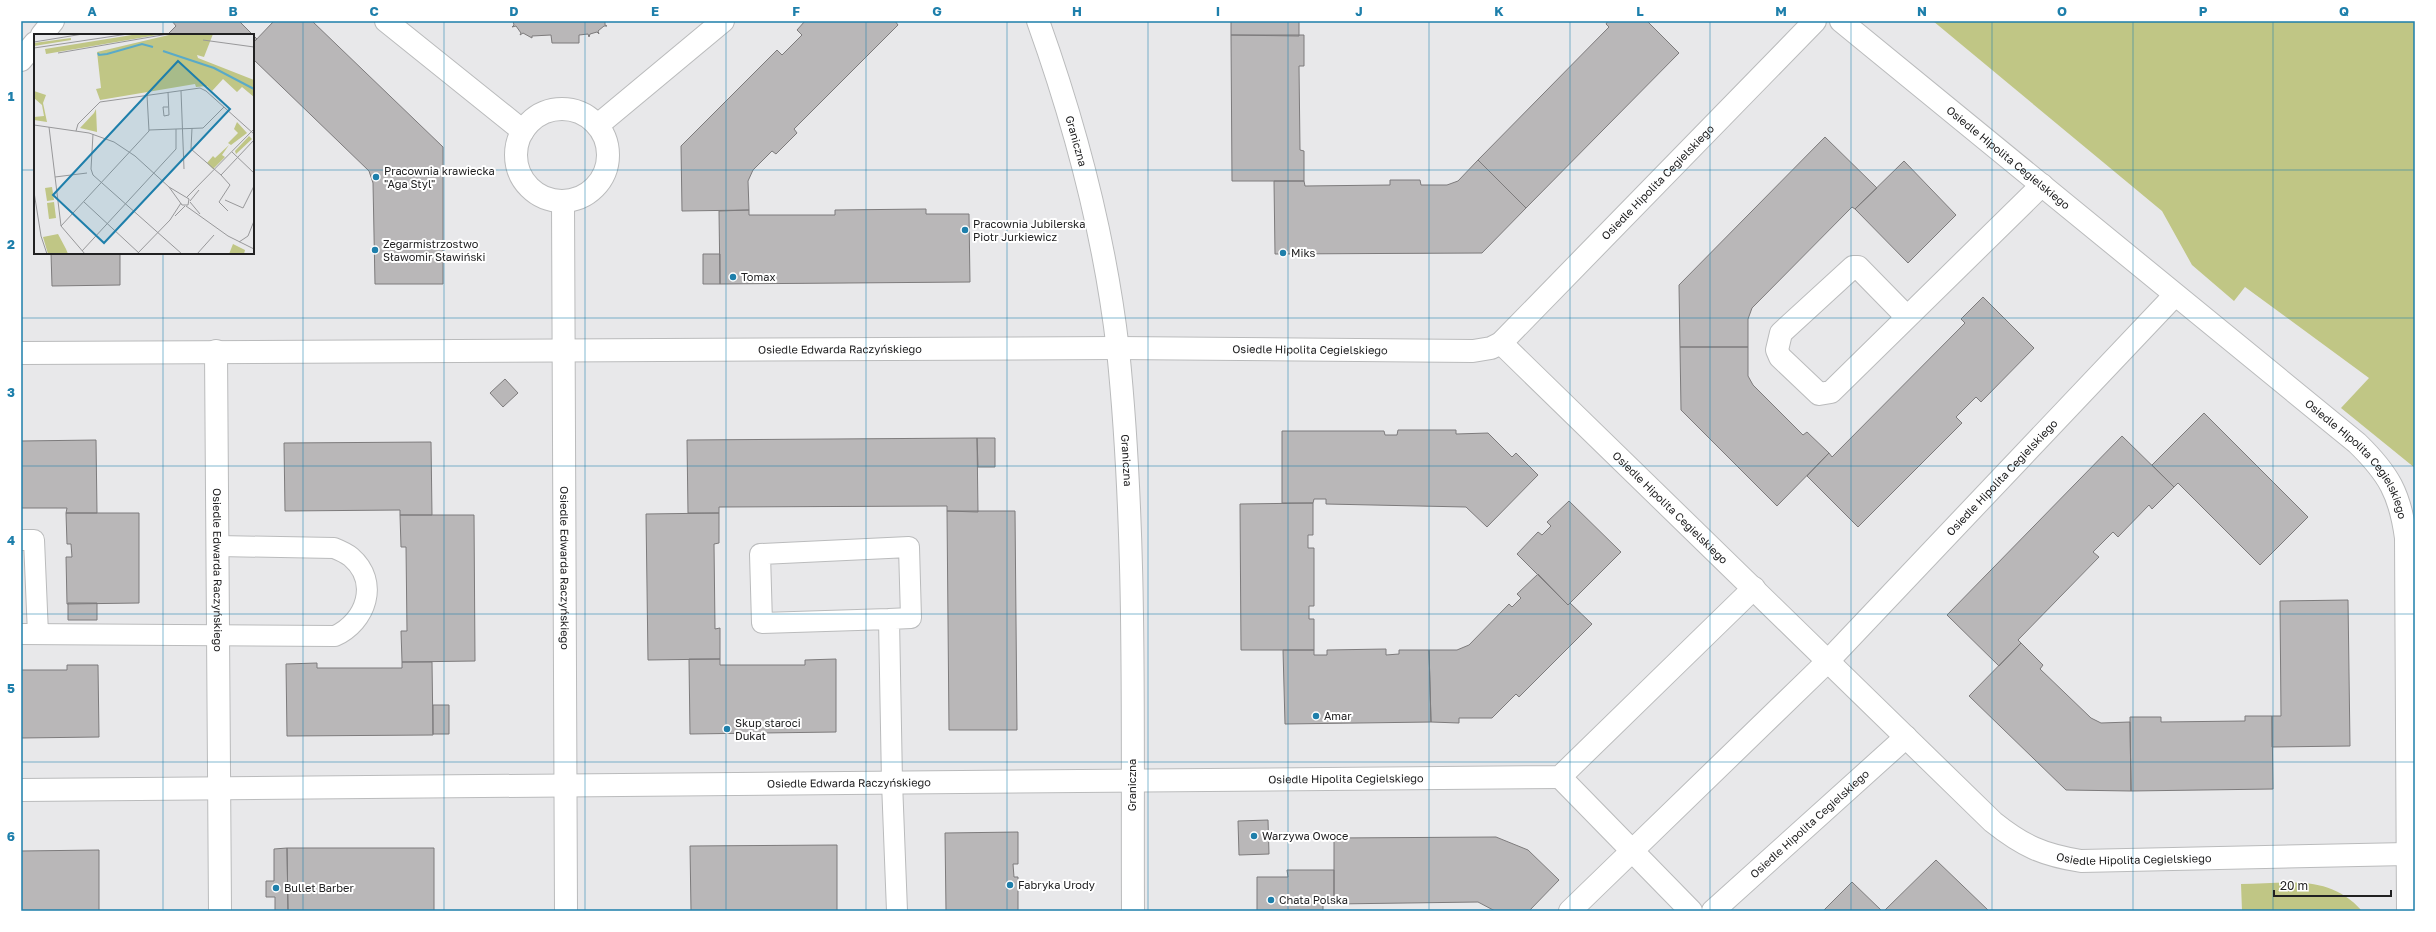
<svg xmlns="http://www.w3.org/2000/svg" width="2436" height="932" font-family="'Golos Text',sans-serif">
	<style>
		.green { fill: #c0c685 }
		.building { fill: #b9b7b8; stroke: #7d7b7c }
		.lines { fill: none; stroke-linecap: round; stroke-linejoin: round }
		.lane-casing { stroke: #babbbc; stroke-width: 22 }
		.street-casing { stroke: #babbbc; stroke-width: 24 }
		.secondary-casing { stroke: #babbbc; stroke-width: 24 }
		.lane { stroke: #fff; stroke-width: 20 }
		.street { stroke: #fff; stroke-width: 22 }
		.secondary { stroke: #fff; stroke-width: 22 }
		.grid { fill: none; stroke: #1e7fab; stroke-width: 1; stroke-opacity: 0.55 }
		.poi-dot { fill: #1e7fab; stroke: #fff; stroke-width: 1.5 }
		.labels { text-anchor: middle; stroke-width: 4; stroke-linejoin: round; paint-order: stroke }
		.street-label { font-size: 11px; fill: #212122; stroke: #fff }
		.poi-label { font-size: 11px; fill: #212122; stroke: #fff; text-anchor: start }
		.inset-river { fill: none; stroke: #5aaac8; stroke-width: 2 }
		.inset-road { fill: none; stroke: #98989a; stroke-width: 1 }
		.view { fill: #1e7fab; fill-opacity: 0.15; stroke: #1e7fab; stroke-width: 2 }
		.inset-edge { fill: none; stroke: #212122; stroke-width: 2 }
		.neatline { fill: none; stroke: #1e7fab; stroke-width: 1.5 }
		.grid-label { font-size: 13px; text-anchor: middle; font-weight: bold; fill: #1e7fab }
	</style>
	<rect width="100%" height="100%" fill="#e8e8ea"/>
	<!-- green -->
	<path class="green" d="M1933,21H2415V468L2341,408L2369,378L2245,287L2234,301L2192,265L2162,211Z
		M2241,884C2286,884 2329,873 2362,911H2242Z"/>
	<!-- building -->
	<path class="building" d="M172,21H239L257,39L253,43V35H167L176,26Z
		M274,21H312L443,147V284H375L373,183L369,171L253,59V43Z
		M513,21H605V25L607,26H604L598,31L599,34L597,32L590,34L589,37L588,34L579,35V43H552L551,35L532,36V38L523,33L520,35L521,33L516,26L512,27L514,25Z
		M805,21H895L898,25L794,129L797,133L776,154L772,151L753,170L748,181L749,210L682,211L681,146L777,50L782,55L802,35L797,30Z
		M1231,21H1299V36L1231,35Z
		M1608,21H1647L1679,53L1526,208L1478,160L1609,27L1606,24Z
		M1231,35H1304V66H1299L1300,150L1304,151V181H1232Z
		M1825,137L1877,188L1855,209L1852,207L1752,308L1748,319V347H1680L1679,285Z
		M1478,160L1526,208L1482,253L1275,254L1274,181H1304L1305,186L1390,185V180H1420L1421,185H1447L1458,181Z
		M1904,161L1956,215L1908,263L1855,209Z
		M926,209V214H969L970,282L720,284L719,211L749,210V215H835V210Z
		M51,253H120V285L52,286Z
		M703,254H720V284H703Z
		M1983,297L2034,348L1981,402L1976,397L1956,417L1962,423L1858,527L1807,476L1829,453L1832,457L1965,323L1961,319Z
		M1680,347H1748V376L1753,385L1803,435L1807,432L1829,453L1777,506L1681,410Z
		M505,379L518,393L503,407L490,393Z
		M2204,413L2308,517L2260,565L2178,483L2174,487L2152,465Z
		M1398,430H1456V434L1488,433L1512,457L1516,453L1538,475L1487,527L1466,507L1326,504V499H1314L1313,503H1282V431H1384L1385,435H1397Z
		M2122,436L2174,487L2152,509L2149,505L2118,537L2113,532L2093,552L2099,557L2018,640L2021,643L1999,666L1947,615Z
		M977,438H995V467H978Z
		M977,438L978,512L947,511V506L719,507V513H688L687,440Z
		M96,440L97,513H66L67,508H21V441Z
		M431,442L432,515H400V510L285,511L284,443Z
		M1569,501L1621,552L1568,605L1517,554L1538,532L1542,535L1551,526L1547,522Z
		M1313,503V535H1308V548H1314V606H1309V619H1314V650H1241L1240,504Z
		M947,511H1015L1017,730H949Z
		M66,513H139V603L67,604L66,557H72L71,544H67Z
		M719,513V543L714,544L715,629L720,628V659L648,660L646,514Z
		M400,515H474L475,661L402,662L401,631H407L406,547H401Z
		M1538,574L1568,605L1570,603L1592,624L1519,697L1516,694L1492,718H1459V723L1431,722L1429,650H1457L1469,645L1509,604L1512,607L1521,598L1517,594Z
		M2348,600L2350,746L2272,747V716H2281L2280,601Z
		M68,603H97V620H68Z
		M2021,643L2043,665L2040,669L2091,718L2101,723L2130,722L2131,791L2066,790L1969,696Z
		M1386,649V655L1399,654V650H1429L1431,722L1285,724L1283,650H1314V655H1327V650Z
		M689,659H720V665H805V660L836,659V732L690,734Z
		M402,662H432L433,735L287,736L286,664L317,663V668H402Z
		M67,665H98L99,737L21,738V670H67Z
		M433,705H449V734H433Z
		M2245,716H2272L2273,789L2131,791L2130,717H2161V722L2245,721Z
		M1268,820L1269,854L1239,855L1238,821Z
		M1018,832V864H1013L1014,877H1018V911H946L945,833Z
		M1496,837L1528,850L1559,880L1529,911H1495L1478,902L1334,904V838Z
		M837,845V911H691L690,846Z
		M287,848H434V911H288Z
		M287,848L288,911H275V897H266V881H274V849Z
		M99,850V911H21V851Z
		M1936,860L1989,911H1884Z
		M1287,870H1334V904H1323V911H1257V877H1288Z
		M1852,882L1882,911H1823Z"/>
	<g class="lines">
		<defs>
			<path id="lane" d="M21,540H34L38,634
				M889,619L762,623L760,554L909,547L911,618L889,619L892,782L897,911
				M21,634L335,636C366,622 380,582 351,557C346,553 339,550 334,548L218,546"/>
			<g id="street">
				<path d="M386,21L523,131"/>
				<path id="s1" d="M1841,21L2357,443C2389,474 2400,494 2406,538L2408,911"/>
				<path d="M42,35L53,21"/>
				<path d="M21,60L35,43"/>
				<circle cx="562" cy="155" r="46"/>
				<path d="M598,125L723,21"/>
				<path id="s2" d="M563,201L566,911"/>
				<path d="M1907,317L1858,267H1853L1781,333L1777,350L1780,357L1819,394L1831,392L2042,185"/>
				<path id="s3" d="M1501,343L1993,822C2023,846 2043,855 2081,861L2407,854"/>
				<path id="s4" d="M216,351L220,911"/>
				<path id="s5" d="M21,353L1117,348L1473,351L1491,348L1501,343L1815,21"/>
				<path d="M1560,777L1691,911"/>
				<path id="s6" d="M21,790L1560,777L1754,588"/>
				<path id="s7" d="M1570,911L1828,661L2175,295"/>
				<path id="s8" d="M1713,911L1906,737"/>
			</g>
			<g id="secondary">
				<path id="s9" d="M1038,21C1076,127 1105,238 1118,350C1137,536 1132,724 1133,911"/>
			</g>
		</defs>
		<!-- lane casing -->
		<use href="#lane" class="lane-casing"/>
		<!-- street casing -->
		<use href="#street" class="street-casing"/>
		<!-- secondary casing -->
		<use href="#secondary" class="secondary-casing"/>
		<!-- lane -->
		<use href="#lane" class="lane"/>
		<!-- street -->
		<use href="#street" class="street"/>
		<!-- secondary -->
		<use href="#secondary" class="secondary"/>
	</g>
	<!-- grid -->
	<path class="grid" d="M163,21V35M303,21V911M444,21V911M585,21V911M726,21V911M866,21V911M1007,21V911M1148,21V911M1288,21V911M1429,21V911M1570,21V911M1710,21V911M1851,21V911M1992,21V911M2133,21V911M2273,21V911M21,170H35M253,170H2415M163,253V911M21,318H2415M21,466H2415M21,614H2415M21,762H2415"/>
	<!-- markers -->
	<g class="poi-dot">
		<circle cx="376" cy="177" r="4"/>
		<circle cx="965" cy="230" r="4"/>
		<circle cx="375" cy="250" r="4"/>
		<circle cx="1283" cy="253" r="4"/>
		<circle cx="733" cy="277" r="4"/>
		<circle cx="1316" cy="716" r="4"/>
		<circle cx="727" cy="729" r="4"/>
		<circle cx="1254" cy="836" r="4"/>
		<circle cx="1010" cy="885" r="4"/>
		<circle cx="276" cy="888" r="4"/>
		<circle cx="1271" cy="900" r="4"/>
	</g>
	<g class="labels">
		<!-- street labels -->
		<g class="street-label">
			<text dy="4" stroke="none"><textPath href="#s9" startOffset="126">Graniczna</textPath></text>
			<text dy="4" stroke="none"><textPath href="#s1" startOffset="216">Osiedle Hipolita Cegielskiego</textPath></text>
			<text dy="4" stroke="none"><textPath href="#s5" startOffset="1706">Osiedle Hipolita Cegielskiego</textPath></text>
			<text dy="4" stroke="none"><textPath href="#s5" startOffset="819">Osiedle Edwarda Raczyńskiego</textPath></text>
			<text dy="4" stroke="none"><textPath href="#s5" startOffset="1289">Osiedle Hipolita Cegielskiego</textPath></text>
			<text dy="4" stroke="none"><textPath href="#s9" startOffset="450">Graniczna</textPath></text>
			<text dy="4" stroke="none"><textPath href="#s1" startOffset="679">Osiedle Hipolita Cegielskiego</textPath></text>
			<text dy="4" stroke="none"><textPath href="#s7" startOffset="612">Osiedle Hipolita Cegielskiego</textPath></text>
			<text dy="4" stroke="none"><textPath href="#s3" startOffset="236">Osiedle Hipolita Cegielskiego</textPath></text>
			<text dy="4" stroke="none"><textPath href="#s2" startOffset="367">Osiedle Edwarda Raczyńskiego</textPath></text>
			<text dy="4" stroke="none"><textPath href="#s4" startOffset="219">Osiedle Edwarda Raczyńskiego</textPath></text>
			<text dy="4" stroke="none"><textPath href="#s6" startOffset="1325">Osiedle Hipolita Cegielskiego</textPath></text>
			<text dy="4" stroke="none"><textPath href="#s6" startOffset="828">Osiedle Edwarda Raczyńskiego</textPath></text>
			<text transform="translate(1132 785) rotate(-90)" y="4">Graniczna</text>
			<text dy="4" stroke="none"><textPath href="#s8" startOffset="130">Osiedle Hipolita Cegielskiego</textPath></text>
			<text dy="4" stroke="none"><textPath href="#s3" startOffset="837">Osiedle Hipolita Cegielskiego</textPath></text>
		</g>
		<!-- poi labels -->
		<g class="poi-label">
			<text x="384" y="175">Pracownia krawiecka<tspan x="384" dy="13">"Aga Styl"</tspan></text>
			<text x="973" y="228">Pracownia Jubilerska<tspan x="973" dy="13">Piotr Jurkiewicz</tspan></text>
			<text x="383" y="248">Zegarmistrzostwo<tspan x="383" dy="13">Sławomir Sławiński</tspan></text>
			<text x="1291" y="257">Miks</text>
			<text x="741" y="281">Tomax</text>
			<text x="1324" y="720">Amar</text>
			<text x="735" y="727">Skup staroci<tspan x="735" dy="13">Dukat</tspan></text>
			<text x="1262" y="840">Warzywa Owoce</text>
			<text x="1018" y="889">Fabryka Urody</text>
			<text x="284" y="892">Bullet Barber</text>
			<text x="1279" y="904">Chata Polska</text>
		</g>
	</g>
	<!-- overview -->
	<g transform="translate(34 34)">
		<rect width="220" height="220" fill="#e8e8ea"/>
		<path d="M104,0H129L12,20L11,15ZM139,0H179L170,23L163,21L164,24L220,46V63L208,53L203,58L189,45L178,57L173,52L162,53L161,50L66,66L62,55L67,54L63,18ZM37,4V6L0,12V9ZM0,57L12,61L9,69L13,88L0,86V83L10,82L8,71L0,64ZM62,75L63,98L46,94L60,79ZM203,88L213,99L197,111L194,109L204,99L200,95ZM215,102L218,105L202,120L201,117ZM195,111L188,121L191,123L179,135L173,129L179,122L181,124ZM18,153L20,166L13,167L11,154ZM20,168L22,184L15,185L13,169ZM24,200L32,215L34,220H14L9,203ZM199,210L211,216L210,220H195Z" fill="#c0c685"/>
		<path class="inset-river" d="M129,17L180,34L220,55M64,19L65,21L73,20L108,10L119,13"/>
		<path class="inset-road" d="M169,6L220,13M0,8L49,0M0,14L94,0M24,19L134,0M147,57L150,135M134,58L135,81L130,82L129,73H134M0,91L55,99L80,108L101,122L135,153L155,165L154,171H148L135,153M15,93L27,192L51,220M158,94L157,115L187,141L220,106M115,96L169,94L190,73M42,97L44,90L66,68L166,54L172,57L220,100M59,100L57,135L59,141L148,220M198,118L220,139M187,141L196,151L185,168L194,177M21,143L53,139M0,158L7,202L13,220M153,163L220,95M191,166L209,174L220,152M156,167L165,156M50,168L106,220M156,168L166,180M152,172L194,202L220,215M141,182L151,172M27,192L115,97L113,61M205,208L214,202L220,187M48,217L142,115V95M103,220L136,186L147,169M163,220L180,201"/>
		<path class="view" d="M144,27L196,75L70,209L19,161Z"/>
		<rect width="220" height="220" class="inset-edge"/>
	</g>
	<!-- border -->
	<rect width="2436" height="932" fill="none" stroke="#ffffff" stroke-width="44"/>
	<!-- scale -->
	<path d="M2274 890v6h117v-6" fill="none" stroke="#212122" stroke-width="2"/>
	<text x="2280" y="890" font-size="12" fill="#212122" stroke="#ffffff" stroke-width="3" paint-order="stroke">20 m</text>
	<rect x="22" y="22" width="2392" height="888" class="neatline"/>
	<g class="grid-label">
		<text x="92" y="16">A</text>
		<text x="233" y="16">B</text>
		<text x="374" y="16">C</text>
		<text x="514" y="16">D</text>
		<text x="655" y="16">E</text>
		<text x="796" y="16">F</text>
		<text x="937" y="16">G</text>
		<text x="1077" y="16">H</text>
		<text x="1218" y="16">I</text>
		<text x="1359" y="16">J</text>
		<text x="1499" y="16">K</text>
		<text x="1640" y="16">L</text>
		<text x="1781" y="16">M</text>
		<text x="1922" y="16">N</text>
		<text x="2062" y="16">O</text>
		<text x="2203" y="16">P</text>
		<text x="2344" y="16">Q</text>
		<text x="11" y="101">1</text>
		<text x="11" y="249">2</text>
		<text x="11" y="397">3</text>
		<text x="11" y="545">4</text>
		<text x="11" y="693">5</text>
		<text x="11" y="841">6</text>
	</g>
</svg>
